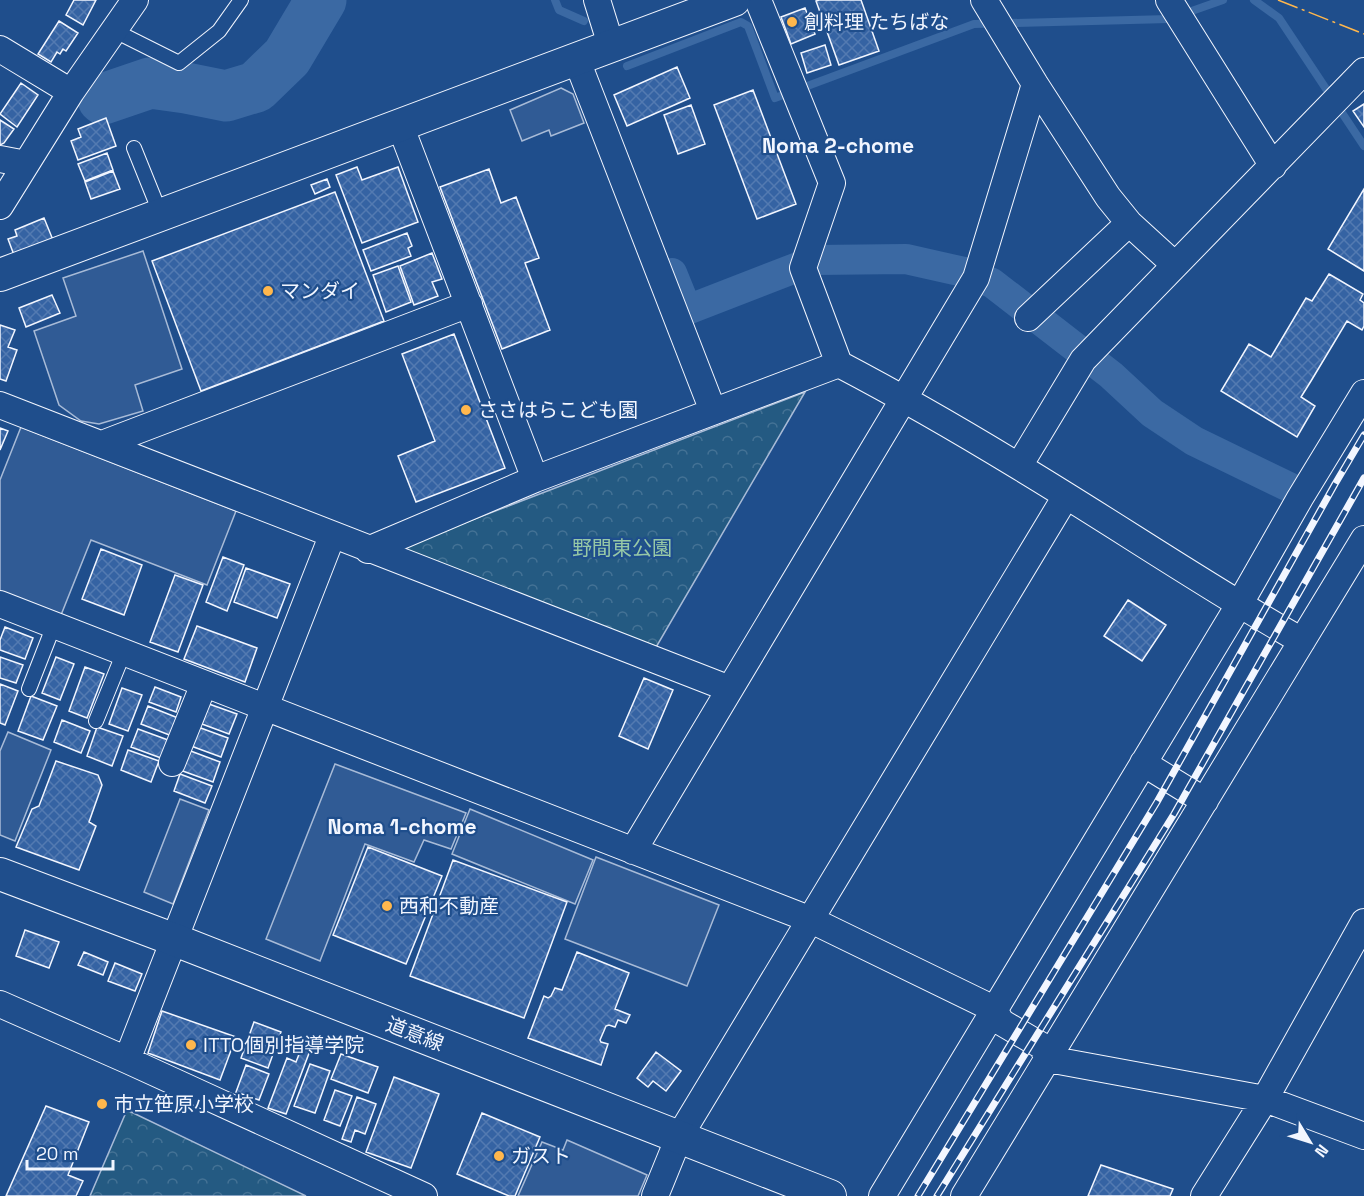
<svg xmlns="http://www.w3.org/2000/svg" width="1364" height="1196" font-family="'Space Grotesk','Noto Sans JP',sans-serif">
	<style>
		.forest { fill: url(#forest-crowns); stroke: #a8bbd7; stroke-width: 1.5 }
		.parking { fill: #305b95; stroke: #a8bbd7; stroke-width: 1.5 }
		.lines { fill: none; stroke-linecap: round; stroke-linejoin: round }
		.stream { stroke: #3b69a3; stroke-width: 8 }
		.canal { stroke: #3b69a3; stroke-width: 30 }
		.river { stroke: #3b69a3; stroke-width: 51 }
		.building { fill: url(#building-cross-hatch); stroke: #f2f6ff; stroke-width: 1.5 }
		.service-casing { stroke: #f2f6ff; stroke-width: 16 }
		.minor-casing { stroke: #f2f6ff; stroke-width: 28 }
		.tertiary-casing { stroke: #f2f6ff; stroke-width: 34 }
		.service { stroke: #1f4e8c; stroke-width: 14 }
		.minor { stroke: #1f4e8c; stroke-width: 26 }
		.tertiary { stroke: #1f4e8c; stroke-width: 32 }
		.rail-casing { stroke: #f2f6ff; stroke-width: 7 }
		.rail { stroke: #1f4e8c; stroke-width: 4.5; stroke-dasharray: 14; stroke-linecap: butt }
		.power { stroke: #ffb74d; stroke-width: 1.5; stroke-dasharray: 21 4.5 3 4.5; stroke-linecap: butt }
		.poi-dot { fill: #ffb74d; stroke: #1f4e8c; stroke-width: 2 }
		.labels { text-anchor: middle; stroke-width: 4.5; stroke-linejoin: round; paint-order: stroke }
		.poi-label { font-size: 20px; fill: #f2f6ff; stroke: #1f4e8c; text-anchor: start }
		.park-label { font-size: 20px; fill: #97c8a6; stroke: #1f4e8c }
		.street-label { font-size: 20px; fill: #f2f6ff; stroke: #1f4e8c }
		.neighbourhood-label { font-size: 21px; font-weight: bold; fill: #f2f6ff; stroke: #1f4e8c }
	</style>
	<defs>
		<pattern id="forest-crowns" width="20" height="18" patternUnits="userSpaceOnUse" patternTransform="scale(1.5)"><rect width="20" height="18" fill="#245a82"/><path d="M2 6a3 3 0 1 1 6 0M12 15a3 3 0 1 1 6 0" fill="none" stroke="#447295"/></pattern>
		<pattern id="building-cross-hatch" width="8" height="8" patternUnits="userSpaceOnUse" patternTransform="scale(1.5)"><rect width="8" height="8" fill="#3563a3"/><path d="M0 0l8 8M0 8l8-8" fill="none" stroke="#537ab1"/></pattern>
	</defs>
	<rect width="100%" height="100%" fill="#1f4e8c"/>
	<!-- forest -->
	<path class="forest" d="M805,392L655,649L399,548Z
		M127,1110L306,1196H90Z"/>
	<!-- parking -->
	<path class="parking" d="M561,88L573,94L584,123L551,136L549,130L522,141L510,110Z
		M143,251L182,369L135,385L143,411L99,424L81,421L59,405L34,331L76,316L63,278Z
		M21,427L236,511L207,585L91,540L61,615L0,591V480Z
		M8,732L51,750L15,841L0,835V751Z
		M335,764L466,813L451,849L424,840L414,862L365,844L320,961L266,939Z
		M180,799L209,810L173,904L144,892Z
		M470,809L593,860L575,904L452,854Z
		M596,857L719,905L687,986L565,939Z
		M567,1140L647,1175L638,1196H518L542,1142L563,1150Z"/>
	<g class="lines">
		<!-- stream -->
		<path class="stream" d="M555,0L559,10L584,21
			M1254,0L1279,18L1364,146
			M627,66L741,22L748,26L775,98L974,24L1169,19L1223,0"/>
		<!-- canal -->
		<path class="canal" d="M672,273L687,310L816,260L906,259L964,272L992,283L1111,375L1152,413L1194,441L1293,489"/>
		<!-- river -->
		<path class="river" d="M103,99L150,83L186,88L226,96L256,87L287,57L321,0"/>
	</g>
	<!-- building -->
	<path class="building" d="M74,0H96L83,25L66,15Z
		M819,0H861L879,51L839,65L816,1Z
		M805,8L815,34L791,44L781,17Z
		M59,21L78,33L66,51L63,49L60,54L57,52L51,62L38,54Z
		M825,45L831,65L807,73L801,53Z
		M677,67L690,98L627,126L614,95Z
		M21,83L38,95L17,127L0,114Z
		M753,90L796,204L757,219L714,105Z
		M1364,104V127L1353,111Z
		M691,105L705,144L678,154L664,115Z
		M106,118L116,146L78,160L71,141L81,137L78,129Z
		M0,120L14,129L4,143L0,145Z
		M107,153L113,170L85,181L78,164Z
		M357,167L362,180L398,167L418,222L362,243L336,175Z
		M489,169L501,203L516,197L539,258L525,263L550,330L502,349L440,187Z
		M113,171L120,189L91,199L85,182Z
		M327,179L330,187L315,194L311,185Z
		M1364,189V271L1328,249Z
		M335,192L384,321L201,391L152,261Z
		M44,218L53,240L14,255L8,239L17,236L15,230Z
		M407,233L412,246L408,248L411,256L371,271L363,250Z
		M432,253L442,279L432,282L438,296L414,305L400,266Z
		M398,266L411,302L386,312L373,275Z
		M1329,274L1363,294L1360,300L1364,303V326L1362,330L1347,321L1311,381L1301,397L1315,406L1297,437L1221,391L1249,344L1271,357L1306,298L1312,301Z
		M52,295L60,313L26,327L19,308Z
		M0,325L15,330L8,347L17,350L6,381L0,379Z
		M454,334L505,468L416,502L398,456L435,441L402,354Z
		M0,428L8,431L0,450Z
		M101,549L142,565L124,615L82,599Z
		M223,557L244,565L227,611L206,602Z
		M246,568L290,584L277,618L234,602Z
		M175,575L203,585L178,652L150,642Z
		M1128,600L1166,625L1142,661L1104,636Z
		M197,626L257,648L245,682L184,659Z
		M5,627L33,638L25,659L0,650V640Z
		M0,657L23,665L16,683L0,678Z
		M56,657L74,664L60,700L42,693Z
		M85,667L104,674L87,718L69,711Z
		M644,678L673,690L648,749L619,736Z
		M0,684L18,691L5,725L0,723Z
		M155,687L181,697L176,712L149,702Z
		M122,688L142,695L128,731L109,724Z
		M31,696L57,706L43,740L18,731Z
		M209,704L237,714L229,734L202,724Z
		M148,706L178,718L172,736L141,724Z
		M62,720L90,731L81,753L54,742Z
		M97,727L123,736L112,766L87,756Z
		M198,727L228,738L221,757L191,746Z
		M138,729L168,740L161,758L131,747Z
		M128,750L159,761L151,782L121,770Z
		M188,750L220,762L213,782L180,770Z
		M56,761L98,775L102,785L89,822L96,826L79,870L16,847L32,809L39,806Z
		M180,774L212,786L205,803L174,791Z
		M368,847L442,876L406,964L333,935Z
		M453,860L567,902L524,1018L410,976Z
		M25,930L59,942L49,968L16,956Z
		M84,952L108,962L103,975L78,965Z
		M577,952L629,973L615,1009L630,1015L626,1023L618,1020L615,1027L609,1025L606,1026L600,1040L601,1042L608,1044L601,1065L528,1038L544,996L548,998L551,996L555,988L562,990Z
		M115,963L142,974L135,991L108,981Z
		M162,1011L236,1037L220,1080L148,1053Z
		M254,1022L281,1032L268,1068L241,1058Z
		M303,1044L311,1048L286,1114L268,1108L287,1058L296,1062Z
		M656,1052L681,1071L666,1091L653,1081L648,1087L637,1078Z
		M341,1054L378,1067L368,1093L331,1079Z
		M310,1064L330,1071L315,1113L294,1106Z
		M246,1065L269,1074L259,1100L236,1092Z
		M394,1077L439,1094L411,1168L366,1152Z
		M335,1090L352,1096L340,1126L324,1120Z
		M357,1097L376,1104L365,1134L355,1130L351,1142L342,1139Z
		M46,1106L89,1122L68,1175L83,1181L76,1196H6Z
		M482,1113L540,1137L515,1196H509L457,1174Z
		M1101,1165L1173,1189L1170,1196H1088Z"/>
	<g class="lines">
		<defs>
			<path id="service" d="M113,30L179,63L219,31L241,0
				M134,148L161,215
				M29,689L54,625
				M96,721L124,652"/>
			<path id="minor" d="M597,0L611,45
				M758,0L832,183L803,268L839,364
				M984,0L1035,84L1108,197L1129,223L1175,265
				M1169,0L1273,166
				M0,49L71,92
				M576,58L713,411
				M400,125L535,479
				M0,159L26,164
				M0,206L71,92L135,0
				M1028,318L1129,223
				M0,405L730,689
				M102,444L469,304
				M1019,466L1083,360L1364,71
				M368,550L535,479L839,364C900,396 959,430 1018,466C1113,523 1205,586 1302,641
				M0,604L809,919L994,1009L1001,1022L1042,1046L1048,1059L1265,1099L1364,1136
				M172,763L204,684
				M1143,763L1205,801
				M633,851L976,278L1035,84
				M0,1004L127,1060L424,1196
				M127,1060L332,536
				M655,1196L679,1137L1066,496
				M882,1196L1239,605L1300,498L1364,393
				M964,1196L1364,539
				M1204,1196L1265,1099L1364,922"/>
			<path id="tertiary" d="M0,275L734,0
				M0,874L175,940L830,1196"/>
		</defs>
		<!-- service casing -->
		<use href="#service" class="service-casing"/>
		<!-- minor casing -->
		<use href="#minor" class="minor-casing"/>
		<!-- tertiary casing -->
		<use href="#tertiary" class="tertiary-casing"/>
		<!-- service -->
		<use href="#service" class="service"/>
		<!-- minor -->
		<use href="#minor" class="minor"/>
		<!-- tertiary -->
		<use href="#tertiary" class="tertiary"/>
		<defs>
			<path id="rail" d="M918,1196L1157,802L1335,484L1364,435
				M937,1196L1174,814L1364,478"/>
		</defs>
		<!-- rail casing -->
		<use href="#rail" class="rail-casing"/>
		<!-- rail -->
		<use href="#rail" class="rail"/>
		<!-- power -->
		<path class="power" d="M1278,0L1364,34"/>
	</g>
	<!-- markers -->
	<g class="poi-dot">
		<circle cx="792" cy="22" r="6"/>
		<circle cx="268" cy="291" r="6"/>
		<circle cx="466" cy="410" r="6"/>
		<circle cx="387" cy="906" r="6"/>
		<circle cx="191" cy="1045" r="6"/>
		<circle cx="102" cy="1104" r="6"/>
		<circle cx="499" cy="1156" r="6"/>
	</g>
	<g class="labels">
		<!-- poi labels -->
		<g class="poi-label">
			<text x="804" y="29">創料理 たちばな</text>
			<text x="280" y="298">マンダイ</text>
			<text x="478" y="417">ささはらこども園</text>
			<text x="399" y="913">西和不動産</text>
			<text x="203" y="1052">ITTO個別指導学院</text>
			<text x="114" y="1111">市立笹原小学校</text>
			<text x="511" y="1163">ガスト</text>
		</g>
		<!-- park labels -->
		<g class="park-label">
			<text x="622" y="555">野間東公園</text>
		</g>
		<!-- street labels -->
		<g class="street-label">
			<text transform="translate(415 1034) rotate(21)" y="7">道意線</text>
		</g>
		<!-- neighbourhood labels -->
		<g class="neighbourhood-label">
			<text x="838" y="153">Noma 2-chome</text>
			<text x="402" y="834">Noma 1-chome</text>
		</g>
	</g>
	<!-- north arrow -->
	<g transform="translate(1310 1142) rotate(128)" stroke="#1f4e8c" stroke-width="4.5" paint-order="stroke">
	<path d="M0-4.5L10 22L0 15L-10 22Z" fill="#f2f6ff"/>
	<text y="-9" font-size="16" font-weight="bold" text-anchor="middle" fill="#f2f6ff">N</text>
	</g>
	<!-- scale -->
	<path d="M27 1160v9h86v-9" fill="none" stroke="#f2f6ff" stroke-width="3"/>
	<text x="36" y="1160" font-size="18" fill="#f2f6ff" stroke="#1f4e8c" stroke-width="4.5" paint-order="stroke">20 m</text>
</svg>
